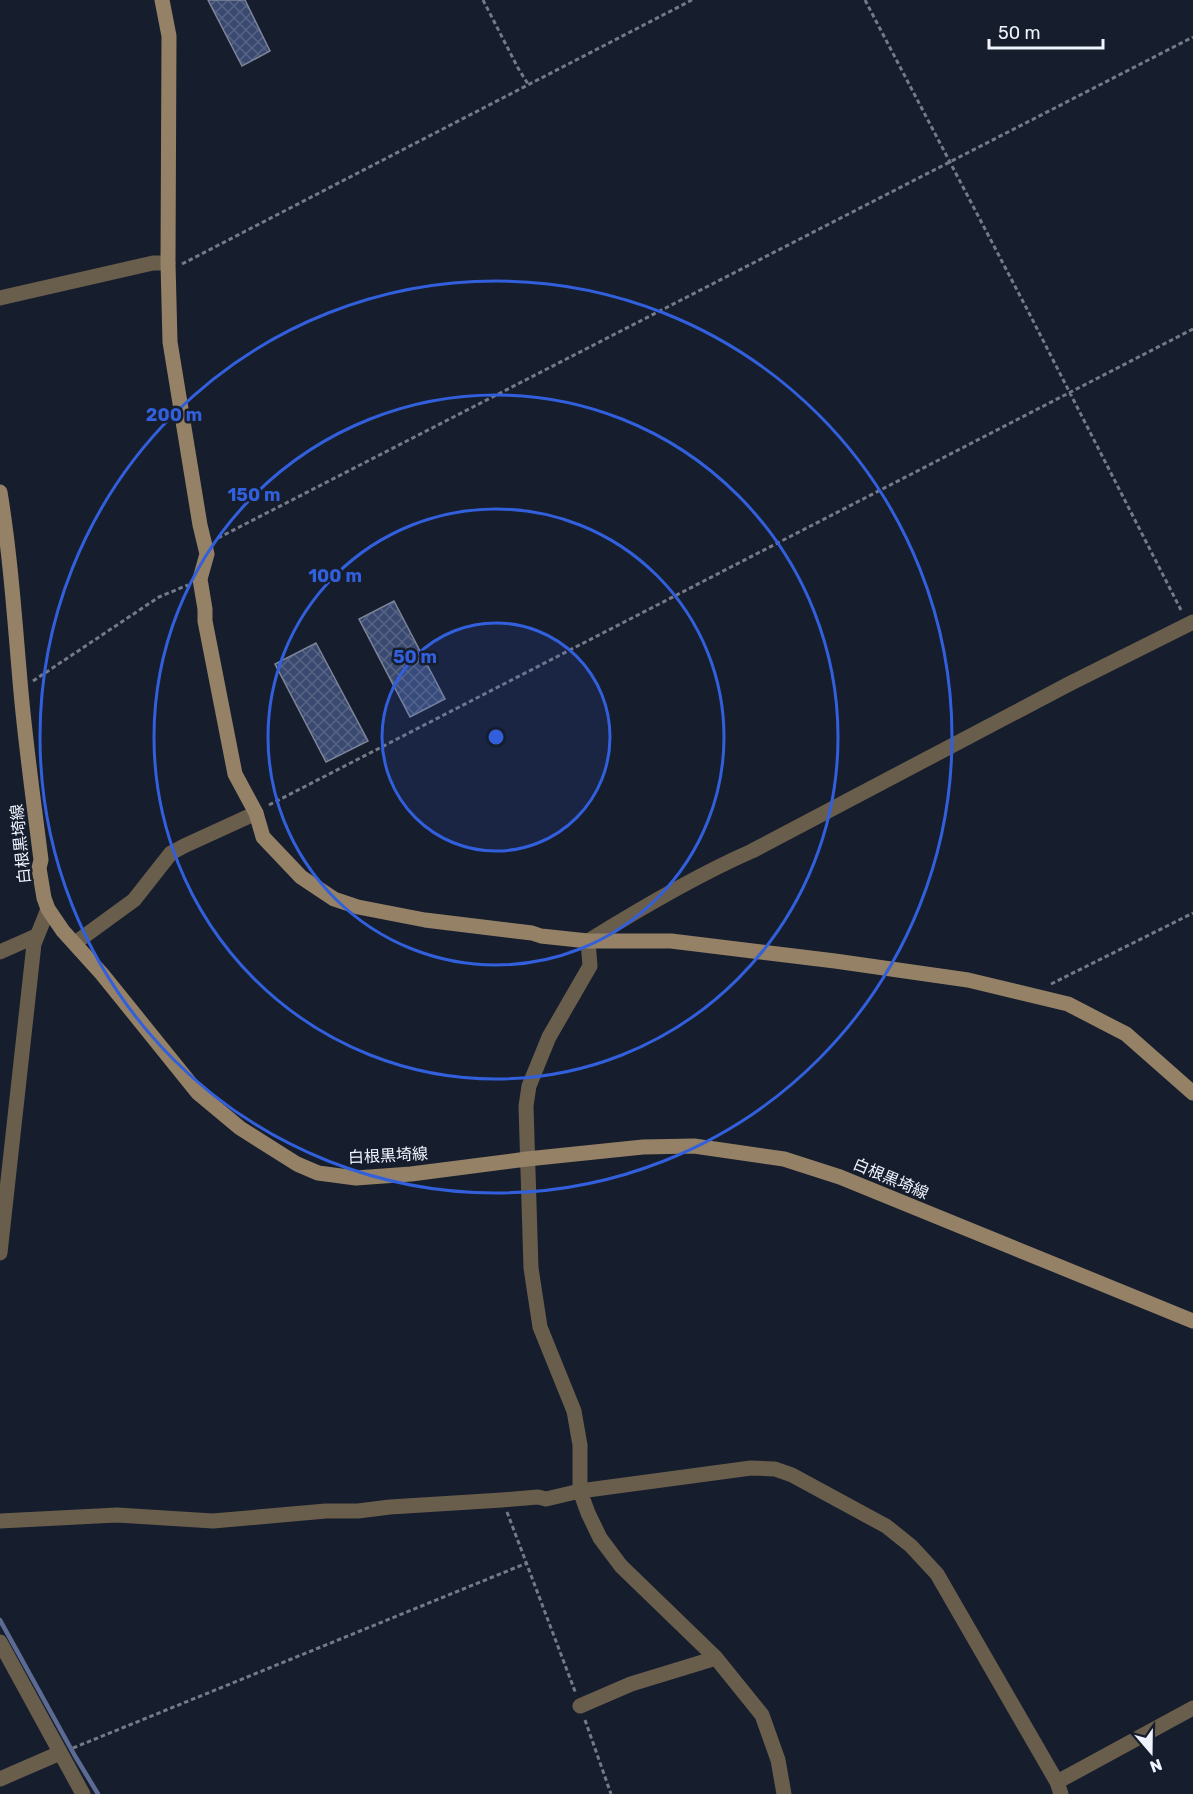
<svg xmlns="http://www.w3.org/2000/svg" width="1193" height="1794" font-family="Rubik,'Noto Sans JP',sans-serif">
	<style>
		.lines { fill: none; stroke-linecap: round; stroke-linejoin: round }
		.stream { stroke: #5b6b94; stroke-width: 4.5 }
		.building { fill: url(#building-cross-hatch); stroke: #7d859a; stroke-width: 1.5 }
		.path { stroke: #747a87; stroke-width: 3; stroke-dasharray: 4.5 3; stroke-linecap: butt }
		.street { stroke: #695d4c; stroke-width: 15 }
		.secondary { stroke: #958166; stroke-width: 15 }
		.ring { fill: none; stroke: #325fdc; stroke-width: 3 }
		.labels { text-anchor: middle; stroke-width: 5; stroke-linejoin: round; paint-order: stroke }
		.street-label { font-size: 16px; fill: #f0f4fe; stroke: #161d2d }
		.centre { fill: #325fdc; stroke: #161d2d; stroke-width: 3 }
		.ring-label { font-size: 18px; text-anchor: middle; font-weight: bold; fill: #325fdc; stroke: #161d2d; stroke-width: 5; stroke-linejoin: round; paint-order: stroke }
	</style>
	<defs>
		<pattern id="building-cross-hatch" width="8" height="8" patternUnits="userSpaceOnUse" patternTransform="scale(1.5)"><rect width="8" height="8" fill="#3a496f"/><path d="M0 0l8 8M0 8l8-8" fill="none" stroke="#576485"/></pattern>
	</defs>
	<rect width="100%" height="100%" fill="#161d2d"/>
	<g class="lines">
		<!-- stream -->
		<path class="stream" d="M0,1620L75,1756L98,1794"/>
	</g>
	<!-- building -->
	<path class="building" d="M208,0H245L270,51L242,66Z
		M394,601L445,699L410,717L359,619Z
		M316,643L368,741L326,762L275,664Z"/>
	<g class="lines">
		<!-- path -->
		<path class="path" d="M483,0L518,68L528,84
			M865,0L1028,311L1182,612
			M182,264L692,0
			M218,538L1193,37
			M33,681L159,597L188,585
			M269,805L1193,329
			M1051,984L1193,913
			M507,1512L576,1694
			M585,1720L611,1794
			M73,1748L527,1563"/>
		<!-- street -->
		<path class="street" d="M0,298L153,263H168
			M75,943L134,900L171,853L184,846L256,813
			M0,952L36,936
			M0,1253L34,944L48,909
			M0,1521L117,1515L213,1521L326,1511H358L390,1507L502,1500L538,1497L546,1499L580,1491L751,1468L775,1469L792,1475L886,1526L911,1546L937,1574L1057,1782L1061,1794
			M0,1642L83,1794
			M580,1706L631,1684L716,1658
			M0,1779L60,1753
			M1057,1782L1193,1708
			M784,1794L778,1760L762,1715L716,1658L621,1566L600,1538L588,1513L580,1491V1445L574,1411L540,1327L531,1268L526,1106L529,1086L549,1037L590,966L588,941C641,908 695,876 752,851L1069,684L1193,622"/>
		<!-- secondary -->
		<path class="secondary" d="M162,0L169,36L168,263L170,342L200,525L207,554L200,579L205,609V621L235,774L256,813L263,837L301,877L334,899L358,907L425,920L532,933L541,936L588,941H671L835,961L968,980L1068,1004L1126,1034L1193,1093
			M0,492C11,559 15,625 21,692C26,748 34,804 41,860L39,868L44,898L48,909L63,931L102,974L198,1093L240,1128L297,1164L318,1173L356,1178L411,1174L527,1159L643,1147L694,1146L784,1159L840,1177L1193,1321"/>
	</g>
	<!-- distance rings -->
	<circle cx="496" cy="737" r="114" fill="#325fdc" fill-opacity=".12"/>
	<g class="ring">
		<circle cx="496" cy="737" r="114"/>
		<circle cx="496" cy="737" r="228"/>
		<circle cx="496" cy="737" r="342"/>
		<circle cx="496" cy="737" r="456"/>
	</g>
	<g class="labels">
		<!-- street labels -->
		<g class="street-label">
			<text transform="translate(20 844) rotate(-96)" y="6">白根黒埼線</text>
			<text transform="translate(388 1155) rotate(-3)" y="6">白根黒埼線</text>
			<text transform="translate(891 1178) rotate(23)" y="6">白根黒埼線</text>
		</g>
	</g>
	<circle cx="496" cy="737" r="9" class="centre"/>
	<g class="ring-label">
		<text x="174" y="421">200 m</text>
		<text x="254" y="501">150 m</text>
		<text x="335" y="582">100 m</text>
		<text x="415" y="663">50 m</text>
	</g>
	<!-- north arrow -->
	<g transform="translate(1151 1752) rotate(160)" stroke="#161d2d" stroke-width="4.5" paint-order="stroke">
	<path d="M0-4.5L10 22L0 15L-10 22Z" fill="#f0f4fe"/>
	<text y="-9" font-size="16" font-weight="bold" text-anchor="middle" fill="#f0f4fe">N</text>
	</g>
	<!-- scale -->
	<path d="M989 39v9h114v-9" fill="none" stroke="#f0f4fe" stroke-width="3"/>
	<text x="998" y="39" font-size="18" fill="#f0f4fe" stroke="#161d2d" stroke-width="4.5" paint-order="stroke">50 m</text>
</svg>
